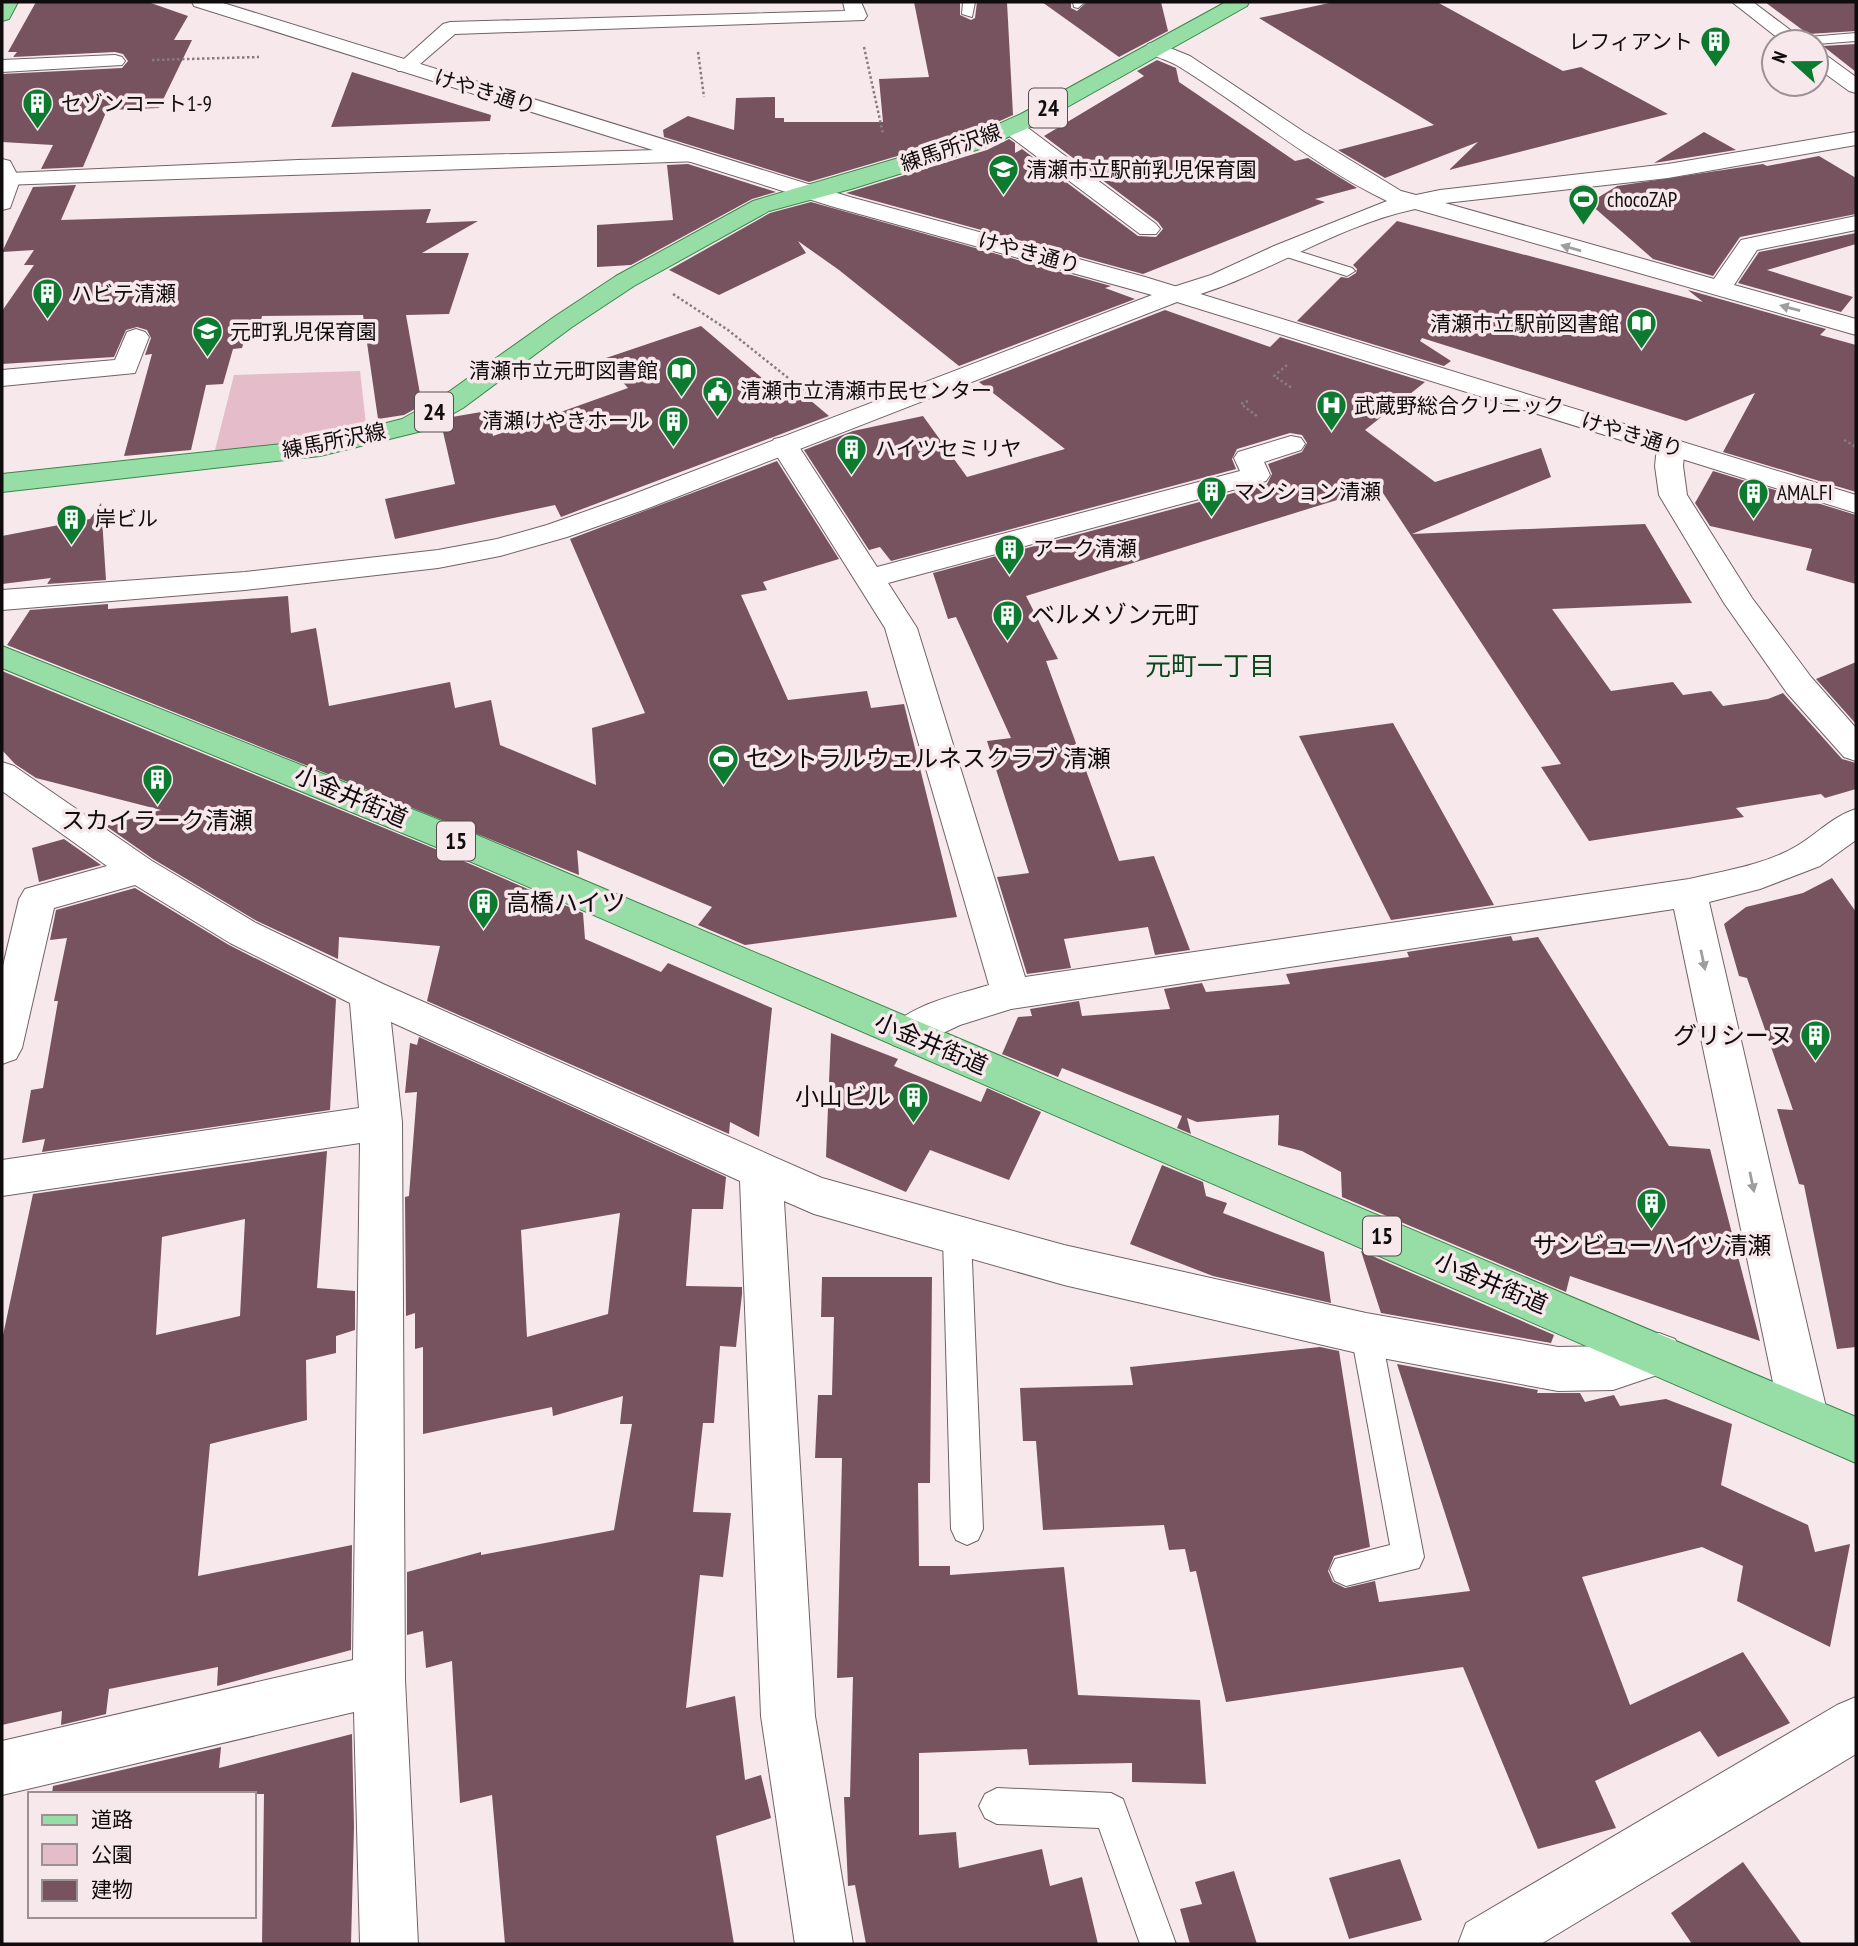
<svg xmlns="http://www.w3.org/2000/svg" width="1858" height="1946" font-family="'PT Sans Narrow','Noto Sans JP',sans-serif">
	<style>
		.green { fill: #e5bcca }
		.building { fill: #77525f; fill-rule: evenodd }
		.lines { fill: none; stroke-linecap: round; stroke-linejoin: round }
		.lane-casing { stroke: #706267; stroke-width: 2 }
		.street-casing { stroke: #706267; stroke-width: 2 }
		.secondary-casing { stroke: #706267; stroke-width: 2 }
		.primary-casing { stroke: #3b8649; stroke-width: 2 }
		.path { stroke: #877d80; stroke-width: 2.5; stroke-dasharray: 2.5 2.5; stroke-linecap: butt }
		.lane { fill: #fff; fill-rule: evenodd }
		.street { fill: #fff; fill-rule: evenodd }
		.secondary { fill: #fff; fill-rule: evenodd }
		.primary { fill: #97dea6; fill-rule: evenodd }
		.oneway { fill: #9f9d9e }
		.labels { text-anchor: middle; stroke-width: 7; stroke-linejoin: round; paint-order: stroke }
		.far-poi-label { font-size: 21px; fill: #100b0d; stroke: #f7e8ec; text-anchor: start }
		.far-street-label { font-size: 21px; fill: #100b0d; stroke: #f7e8ec }
		.shield { fill: #f7e8ec; stroke: #554d50; stroke-width: 2 }
		.shield-label { font-size: 23px; font-weight: bold; fill: #100b0d }
		.poi-label { font-size: 24px; fill: #100b0d; stroke: #f7e8ec; text-anchor: start }
		.street-label { font-size: 24px; fill: #100b0d; stroke: #f7e8ec }
		.neighbourhood-label { font-size: 26px; fill: #064a1b; stroke: #f7e8ec }
	</style>
	<rect width="100%" height="100%" fill="#f7e8ec"/>
	<!-- green -->
	<path class="green" d="M360,371L367,433L214,454L234,375Z"/>
	<!-- building -->
	<path class="building" d="M36,2H148L188,16L174,40H192L159,108L107,110L83,167L41,169L53,145L2,142V74L122,68L128,61L123,54L115,52L13,57L17,52H8Z
		M914,2H960V15L971,20L975,18L977,2H1007L1013,115L969,135L809,182L664,137L663,130L688,116L734,130L736,98L775,97V118H784V122H883L879,79L929,77Z
		M1042,2H1071V8L1077,11L1087,2H1161L1168,31L1119,57Z
		M1334,2H1437L1563,71L1581,67L1668,114L1449,170L1478,142L1385,178L1338,150L1434,125L1259,18Z
		M1765,2H1856V31L1808,34Z
		M1856,44V72L1823,46Z
		M1157,60L1176,68L1179,82L1295,161L1308,158L1357,188L1315,199L1325,202L1143,274L846,193L987,150L1009,139L1015,143V153L1022,149L1138,236L1156,237L1163,229L1158,222L1044,136L1144,76L1137,71Z
		M352,72L491,115L490,121L331,127Z
		M1704,132L1736,150L1654,163Z
		M1819,156L1856,178V214L1740,237L1713,276L1653,259L1589,203L1617,186L1763,164L1767,166Z
		M688,164L776,192L752,199L631,265L597,267V225L673,220L667,165Z
		M76,185L61,220L431,209L426,223L478,221L422,253H469L449,314L406,315L422,405L404,415L378,419L363,315L262,316L261,320L250,321L242,348L233,349L223,384L206,385L191,450L124,456L152,354L145,355L151,338L147,330L137,327L126,330L114,357L2,364V311L34,265H24L34,250L2,252L33,187Z
		M811,202L1111,286L1105,288L1135,299L959,366L839,270L798,241L806,253L719,295L669,270L770,213Z
		M1397,221L1703,302L1688,290L1826,329L1820,335L1856,345V492L1723,452L1755,393L1686,421L1422,338L1420,341L1451,361L1444,366L1297,321L1341,277L1348,278L1356,273L1357,269L1353,265Z
		M1856,233V244L1767,270L1853,297L1841,312L1738,283L1759,252Z
		M1165,310L1270,347L1280,337L1425,382L1365,430L1435,482L1541,448L1551,477L1412,534L1645,524L1692,603L1552,609L1611,691L1673,682L1683,695L1711,691L1723,706L1768,699L1783,693L1842,759L1856,763V789L1825,798L1821,794L1736,808L1744,817L1589,841L1541,767L1561,764L1379,487L1026,596L1058,659L1046,661L1119,861L1154,856L1190,950L1155,955L1148,927L1064,939L1071,968L1027,974L997,877L1029,873L987,741L1011,738L956,617L948,619L933,573L1267,484L1272,474L1268,464L1302,452L1307,443L1302,435L1290,433L1237,449L1232,459L1236,469L891,561L880,547L869,550L804,450L853,431L923,416L967,477L1065,449L979,382Z
		M701,326L775,389L791,384L829,416L561,517L555,505L395,539L385,499L455,484L441,423L452,417L487,411L493,436L628,388L619,378L625,375L606,358Z
		M777,461L839,559L763,582L767,590L741,595L788,700L867,691L871,708L904,704L957,917L745,945L698,925L712,907L577,850L579,875L7,645L30,610L108,604V609L288,596L291,633L316,628L329,706L450,682L455,708L491,700L500,745L596,785L592,728L645,713L570,539Z
		M1713,471L1856,515V584L1806,570L1812,549L1710,526L1695,503Z
		M101,503L106,580L47,584L51,578L2,584V536L90,519Z
		M1856,662V724L1816,679Z
		M2,671L445,853L583,913L585,939L661,972L668,963L772,1008L759,1137L730,1122L729,1134L427,1001L440,946L339,937L338,959L257,921L153,859L106,826L161,810L36,778L15,764L2,750Z
		M1393,723L1494,905L1391,920L1299,736Z
		M64,839L101,865L39,882L32,848Z
		M1832,878L1856,912V1347L1837,1349L1804,1185L1799,1184L1777,1109L1793,1110L1747,978L1739,976L1724,924L1746,907L1803,893Z
		M135,888L229,945L336,999L330,1110L42,1152L45,1139L22,1143L31,1090L43,1088L58,1001H54L67,938L50,940L56,910Z
		M1511,936L1513,941L1538,937L1669,1146L1710,1149L1760,1341L1570,1276L1566,1292L1342,1197L1341,1172L1302,1151L1278,1145L1279,1115L1197,1122L1187,1118L1191,1134L1177,1128L1182,1116L1062,1068L1058,1077L1002,1054L1018,1017L1032,1016L1030,1009L1079,1001L1082,1016L1170,1009L1164,989L1202,983L1206,992L1290,984L1286,974L1409,957L1407,952Z
		M831,1033L898,1059L894,1066L981,1102L987,1088L1041,1112L1009,1180L930,1150L906,1192L826,1157Z
		M419,1037L726,1177L723,1209H692L686,1286L742,1287V1294L736,1347L720,1346L714,1423H703L693,1512L731,1513L723,1577L700,1575L686,1708L735,1696L745,1780L761,1775L771,1818L716,1836L734,1944H505L492,1795L460,1803L452,1661L426,1668L423,1631L407,1635V1572L481,1552V1555L614,1530L632,1424H620L623,1396L553,1416L552,1407L423,1434V1347L415,1349V1313L406,1316L405,1197L409,1196L417,1092L405,1093L410,1043L417,1045ZM620,1213L608,1314L527,1337L521,1230Z
		M327,1151L317,1288L355,1291V1330L336,1336V1353L306,1360L307,1420L210,1444L198,1576L352,1545L351,1650L217,1686L218,1667L109,1689L106,1714L61,1725L62,1711L2,1725V1340L33,1194ZM245,1219L240,1316L156,1335L162,1237Z
		M1162,1165L1203,1182L1206,1196L1227,1203L1223,1213L1324,1252L1331,1303L1213,1276L1130,1244Z
		M1361,1251L1554,1335L1551,1343L1381,1313Z
		M822,1277H932L930,1483H918L919,1566H950V1575L1064,1567L1078,1695L1200,1700L1206,1784L1132,1782V1763L1029,1765L1027,1749L919,1753V1835L956,1832L959,1868L1042,1849L1050,1886L1082,1877L1098,1944H866L855,1885L848,1886L844,1797H850L853,1677L837,1678L842,1458H815L818,1395H832L834,1317H821Z
		M1320,1347L1339,1351L1370,1547L1334,1556L1328,1571L1333,1582L1345,1588L1375,1581L1379,1602L1470,1591L1397,1364L1538,1390L1537,1393H1580L1585,1402L1614,1395L1620,1406L1666,1399L1732,1424L1721,1485L1808,1525L1815,1552L1850,1544L1830,1647L1737,1601L1743,1566L1702,1547L1582,1577L1630,1705L1743,1652L1790,1723L1718,1757L1700,1731L1595,1781L1616,1828L1538,1849L1463,1667L1226,1702L1196,1571L1190,1572L1185,1549L1169,1550L1164,1525L1043,1530L1036,1441H1023L1020,1388L1133,1385L1130,1367Z
		M352,1734L354,1827L351,1944H262L264,1794H52L53,1786L221,1747L219,1768Z
		M1400,1859L1422,1920L1349,1939L1329,1878Z
		M1743,1862L1802,1944H1692L1671,1913Z
		M1234,1871L1257,1944H1190L1180,1909L1202,1904L1195,1882Z"/>
	<g class="lines">
		<defs>
			<path id="lane" d="M963,2H975L972,17L962,14Z
				M1073,2H1085L1078,8L1074,7Z
				M1856,33V41L1816,44V42H1791L1797,38Z
				M1282,246L1352,268L1355,271L1347,276L1277,254L1274,251L1277,248Z
				M957,1225L967,1228L971,1237L983,1529L978,1540L967,1545L956,1540L951,1529L943,1237L947,1228Z
				M1366,1321L1376,1324L1381,1334L1424,1557L1419,1568L1346,1586L1335,1581L1330,1570L1335,1559L1390,1545L1351,1334L1356,1324Z
				M997,1788L1111,1793L1123,1799L1176,1944H1140L1099,1828L997,1824L985,1818L979,1806L985,1794Z"/>
			<path id="street" d="M843,2H861L867,16L864,20L455,34L412,71H398L395,67L443,24L450,22L845,11Z
				M1155,42L1190,56L1304,132L1401,191L1416,195L1440,190L1668,164L1856,132V145L1668,178L1445,203L1714,279L1741,240L1856,216V230L1757,250L1734,285L1856,319V335L1415,209C1331,227 1259,281 1176,301L1167,299L1164,294L1167,289L1211,275L1274,246L1387,201C1312,165 1248,109 1178,66C1168,59 1152,58 1145,48L1148,44Z
				M115,55L122,57L125,61L122,65L2,72V60Z
				M1012,121L1020,122L1156,224L1160,229L1156,234H1140L1004,132L1001,127L1004,122Z
				M692,149L700,151L703,156L700,161L2,185V175L9,173L298,160Z
				M136,329L145,332L149,337L135,373L2,386V370L115,360L127,332Z
				M1291,436L1301,438L1305,444L1301,450L1264,462L1270,475L1266,481L888,583L917,628L1025,977L1689,879C1724,871 1764,865 1795,847C1816,835 1833,816 1856,809V840L1820,866L1760,889L1709,902L1828,1416L1821,1432L1804,1439L1787,1432L1780,1416L1674,909L1011,1009L960,1025L907,1050L893,1045L887,1034C902,1006 960,994 989,985L885,628L770,445L774,439L784,437L794,439L877,567L1240,471L1234,458L1238,452Z
				M1671,439L1681,441L1685,447L1683,466L1687,495L1752,598L1811,677L1856,728V761L1844,757L1787,693L1724,603L1659,495L1655,466L1657,447L1661,441Z
				M2,762L14,766L152,861L256,923L383,984L822,1178L1064,1245L1366,1313L1558,1347L1613,1346L1659,1333L1675,1339L1682,1354L1675,1369L1613,1390L1558,1391L1366,1355L1064,1285L814,1214L784,1201L815,1716L853,1944H795L761,1716L740,1181L391,1022L402,1122L405,1680L418,1944H360L354,1712L2,1795V1741L353,1660L360,1143L2,1196V1160L359,1108L350,1003L230,943L135,885L54,908L22,1048L16,1059L2,1064V970L19,899L25,889L107,866L2,791Z
				M1856,1697V1754L1541,1944H1458L1466,1923L1837,1705Z"/>
			<path id="secondary" d="M192,2H220L850,197L1145,277L1856,495V513L1177,302L646,509L567,537L500,556L438,568L245,590L2,610V590L245,572L438,550L497,539L547,525L626,497L1152,295L834,207L194,6Z
				M1732,2H1753L1806,42H1783Z
				M1816,51L1823,53L1856,77V93L1849,91L1816,67Z
				M2,159L10,161L20,180L10,208L2,210Z"/>
			<path id="primary" d="M2,2H18L9,19L2,21Z
				M1226,2H1249L1247,6L1037,124L986,147L851,189L769,211L634,286L572,327L463,408L422,431L320,456L2,492V474L320,440L402,419L443,396L554,317L616,276L753,201L970,137L1021,114Z
				M2,646L472,833L1856,1417V1463L446,851L2,668Z"/>
		</defs>
		<!-- lane casing -->
		<use href="#lane" class="lane-casing"/>
		<!-- street casing -->
		<use href="#street" class="street-casing"/>
		<!-- secondary casing -->
		<use href="#secondary" class="secondary-casing"/>
		<!-- primary casing -->
		<use href="#primary" class="primary-casing"/>
		<!-- path -->
		<path class="path" d="M864,47L883,134
			M698,52L704,97
			M152,60L259,57
			M673,294L728,330L812,397
			M1287,365L1274,376L1292,388
			M1248,401L1241,404L1258,417
			M1844,440L1856,447"/>
		<!-- lane -->
		<use href="#lane" class="lane"/>
		<!-- street -->
		<use href="#street" class="street"/>
		<!-- secondary -->
		<use href="#secondary" class="secondary"/>
		<!-- primary -->
		<use href="#primary" class="primary"/>
	</g>
	<!-- one-way arrows -->
	<defs><path id="oneway-solid" d="M-6-.8H1V-3.2L6.5 0L1 3.2V.8H-6Z" transform="scale(1.75)"/></defs>
	<g class="oneway">
		<use href="#oneway-solid" transform="translate(1571 248) rotate(-164)"/>
		<use href="#oneway-solid" transform="translate(1790 308) rotate(-165)"/>
		<use href="#oneway-solid" transform="translate(1703 960) rotate(78)"/>
		<use href="#oneway-solid" transform="translate(1752 1182) rotate(78)"/>
	</g>
	<!-- icons -->
	<defs>
		<symbol id="building-pin" viewBox="-11 -11 22 30"><path d="M0 17L-7.5 6A9.5 9.5 0 1 1 7.5 6Z" fill="#0c7b30" stroke="#f7e8ec"/><path d="M-4-6H4V6H1V3H-1V6H-4ZM-2.5-4.3h1.7v1.8h-1.7ZM.8-4.3h1.7v1.8H.8ZM-2.5-1h1.7V.8h-1.7ZM.8-1h1.7V.8H.8Z" fill="#fff"/></symbol>
		<symbol id="school-pin" viewBox="-11 -11 22 30"><path d="M0 17L-7.5 6A9.5 9.5 0 1 1 7.5 6Z" fill="#0c7b30" stroke="#f7e8ec"/><path d="M0-5L7-2L0 1L-7-2ZM-4 1L0 2.5L4 1V4Q0 6-4 4Z" fill="#fff"/></symbol>
		<symbol id="stadium-pin" viewBox="-11 -11 22 30"><path d="M0 17L-7.5 6A9.5 9.5 0 1 1 7.5 6Z" fill="#0c7b30" stroke="#f7e8ec"/><path d="M0-5a6.5 5 0 1 0 0 10a6.5 5 0 1 0 0-10ZM-3.5-1.8h7v3.6h-7Z" fill="#fff"/></symbol>
		<symbol id="library-pin" viewBox="-11 -11 22 30"><path d="M0 17L-7.5 6A9.5 9.5 0 1 1 7.5 6Z" fill="#0c7b30" stroke="#f7e8ec"/><path d="M-6-4Q-3-5.5-.7-3.5V5Q-3 3-6 4ZM6-4Q3-5.5 .7-3.5V5Q3 3 6 4Z" fill="#fff"/></symbol>
		<symbol id="civic-pin" viewBox="-11 -11 22 30"><path d="M0 17L-7.5 6A9.5 9.5 0 1 1 7.5 6Z" fill="#0c7b30" stroke="#f7e8ec"/><path d="M-.6-6.5H3V-4.5H.6V-3L4-1V1h2V6H-6V1h2V-1L-.6-3ZM-1.2 2.5V6h2.4V2.5Z" fill="#fff"/></symbol>
		<symbol id="hospital-pin" viewBox="-11 -11 22 30"><path d="M0 17L-7.5 6A9.5 9.5 0 1 1 7.5 6Z" fill="#0c7b30" stroke="#f7e8ec"/><path d="M-5-5h3v3.5h4V-5h3V5h-3V1.5h-4V5h-3Z" fill="#fff"/></symbol>
	</defs>
	<g fill-rule="evenodd">
		<use href="#building-pin" x="1698" y="24" width="35" height="47"/>
		<use href="#building-pin" x="20" y="86" width="35" height="47"/>
		<use href="#school-pin" x="986" y="152" width="35" height="47"/>
		<use href="#stadium-pin" x="1566" y="182" width="35" height="47"/>
		<use href="#building-pin" x="30" y="276" width="35" height="47"/>
		<use href="#library-pin" x="1624" y="306" width="35" height="47"/>
		<use href="#school-pin" x="190" y="314" width="35" height="47"/>
		<use href="#library-pin" x="664" y="354" width="35" height="47"/>
		<use href="#civic-pin" x="700" y="374" width="35" height="47"/>
		<use href="#hospital-pin" x="1314" y="388" width="35" height="47"/>
		<use href="#building-pin" x="656" y="404" width="35" height="47"/>
		<use href="#building-pin" x="834" y="432" width="35" height="47"/>
		<use href="#building-pin" x="1194" y="474" width="35" height="47"/>
		<use href="#building-pin" x="1736" y="476" width="35" height="47"/>
		<use href="#building-pin" x="54" y="502" width="35" height="47"/>
		<use href="#building-pin" x="992" y="532" width="35" height="47"/>
		<use href="#building-pin" x="990" y="598" width="35" height="47"/>
		<use href="#stadium-pin" x="706" y="742" width="35" height="47"/>
		<use href="#building-pin" x="140" y="762" width="35" height="47"/>
		<use href="#building-pin" x="466" y="886" width="35" height="47"/>
		<use href="#building-pin" x="1798" y="1018" width="35" height="47"/>
		<use href="#building-pin" x="896" y="1080" width="35" height="47"/>
		<use href="#building-pin" x="1634" y="1186" width="35" height="47"/>
	</g>
	<g class="labels">
		<!-- far-poi labels -->
		<g class="far-poi-label">
			<text x="1693" y="49" text-anchor="end">レフィアント</text>
			<text x="61" y="111">セゾンコート1-9</text>
			<text x="1026" y="177">清瀬市立駅前乳児保育園</text>
			<text x="1607" y="207">chocoZAP</text>
			<text x="71" y="301">ハビテ清瀬</text>
			<text x="1619" y="331" text-anchor="end">清瀬市立駅前図書館</text>
			<text x="230" y="339">元町乳児保育園</text>
			<text x="658" y="378" text-anchor="end">清瀬市立元町図書館</text>
			<text x="740" y="398">清瀬市立清瀬市民センター</text>
			<text x="1354" y="413">武蔵野総合クリニック</text>
			<text x="650" y="428" text-anchor="end">清瀬けやきホール</text>
			<text x="875" y="456">ハイツセミリヤ</text>
			<text x="1234" y="499">マンション清瀬</text>
			<text x="1777" y="500">AMALFI</text>
			<text x="95" y="526">岸ビル</text>
			<text x="1033" y="556">アーク清瀬</text>
		</g>
		<!-- far-street labels -->
		<g class="far-street-label">
			<text transform="translate(485 92) rotate(17)" y="7">けやき通り</text>
			<text transform="translate(951 148) rotate(-19)" y="7">練馬所沢線</text>
			<text transform="translate(1029 253) rotate(15)" y="7">けやき通り</text>
			<text transform="translate(1632 435) rotate(17)" y="7">けやき通り</text>
			<text transform="translate(334 441) rotate(-11)" y="7">練馬所沢線</text>
		</g>
		<!-- shield labels -->
		<g class="shield">
			<rect x="1029" y="88.5" width="38" height="39" rx="5"/>
			<rect x="415" y="392.5" width="38" height="39" rx="5"/>
			<rect x="437" y="821.5" width="38" height="39" rx="5"/>
			<rect x="1363" y="1216.5" width="38" height="39" rx="5"/>
		</g>
		<g class="shield-label">
			<text x="1048" y="116">24</text>
			<text x="434" y="420">24</text>
			<text x="456" y="849">15</text>
			<text x="1382" y="1244">15</text>
		</g>
		<!-- poi labels -->
		<g class="poi-label">
			<text x="1031" y="623">ベルメゾン元町</text>
			<text x="746" y="767">セントラルウェルネスクラブ 清瀬</text>
			<text x="157" y="829" text-anchor="middle">スカイラーク清瀬</text>
			<text x="506" y="911">高橋ハイツ</text>
			<text x="1793" y="1044" text-anchor="end">グリシーヌ</text>
			<text x="891" y="1105" text-anchor="end">小山ビル</text>
			<text x="1652" y="1254" text-anchor="middle">サンビューハイツ清瀬</text>
		</g>
		<!-- street labels -->
		<g class="street-label">
			<text transform="translate(351 797) rotate(23)" y="8">小金井街道</text>
			<text transform="translate(931 1044) rotate(23)" y="8">小金井街道</text>
			<text transform="translate(1491 1283) rotate(23)" y="8">小金井街道</text>
		</g>
		<!-- neighbourhood labels -->
		<g class="neighbourhood-label">
			<text x="1210" y="675">元町一丁目</text>
		</g>
	</g>
	<!-- border -->
	<rect width="1858" height="1946" fill="none" stroke="#100b0d" stroke-width="7"/>
	<!-- legend -->
	<rect x="28" y="1792" width="228" height="126" fill="#f7e8ec" stroke="#9b9093" stroke-width="2"/>
	<rect x="42" y="1815" width="35" height="10" fill="#97dea6" stroke="#9b9093" stroke-width="2"/>
	<text x="91" y="1827" font-size="21" fill="#100b0d">道路</text>
	<rect x="42" y="1844" width="35" height="21" fill="#e5bcca" stroke="#9b9093" stroke-width="2"/>
	<text x="91" y="1862" font-size="21" fill="#100b0d">公園</text>
	<rect x="42" y="1880" width="35" height="21" fill="#77525f" stroke="#9b9093" stroke-width="2"/>
	<text x="91" y="1897" font-size="21" fill="#100b0d">建物</text>
	<!-- north arrow -->
	<g transform="translate(1795 63) rotate(291)"><circle r="33" fill="#f7e8ec" stroke="#9b9093" stroke-width="2"/>
	<path d="M0-5L12 26L0 18L-12 26Z" fill="#0c7b30"/>
	<text y="-10" font-size="19" font-weight="bold" text-anchor="middle" fill="#100b0d">N</text>
	</g>
</svg>
